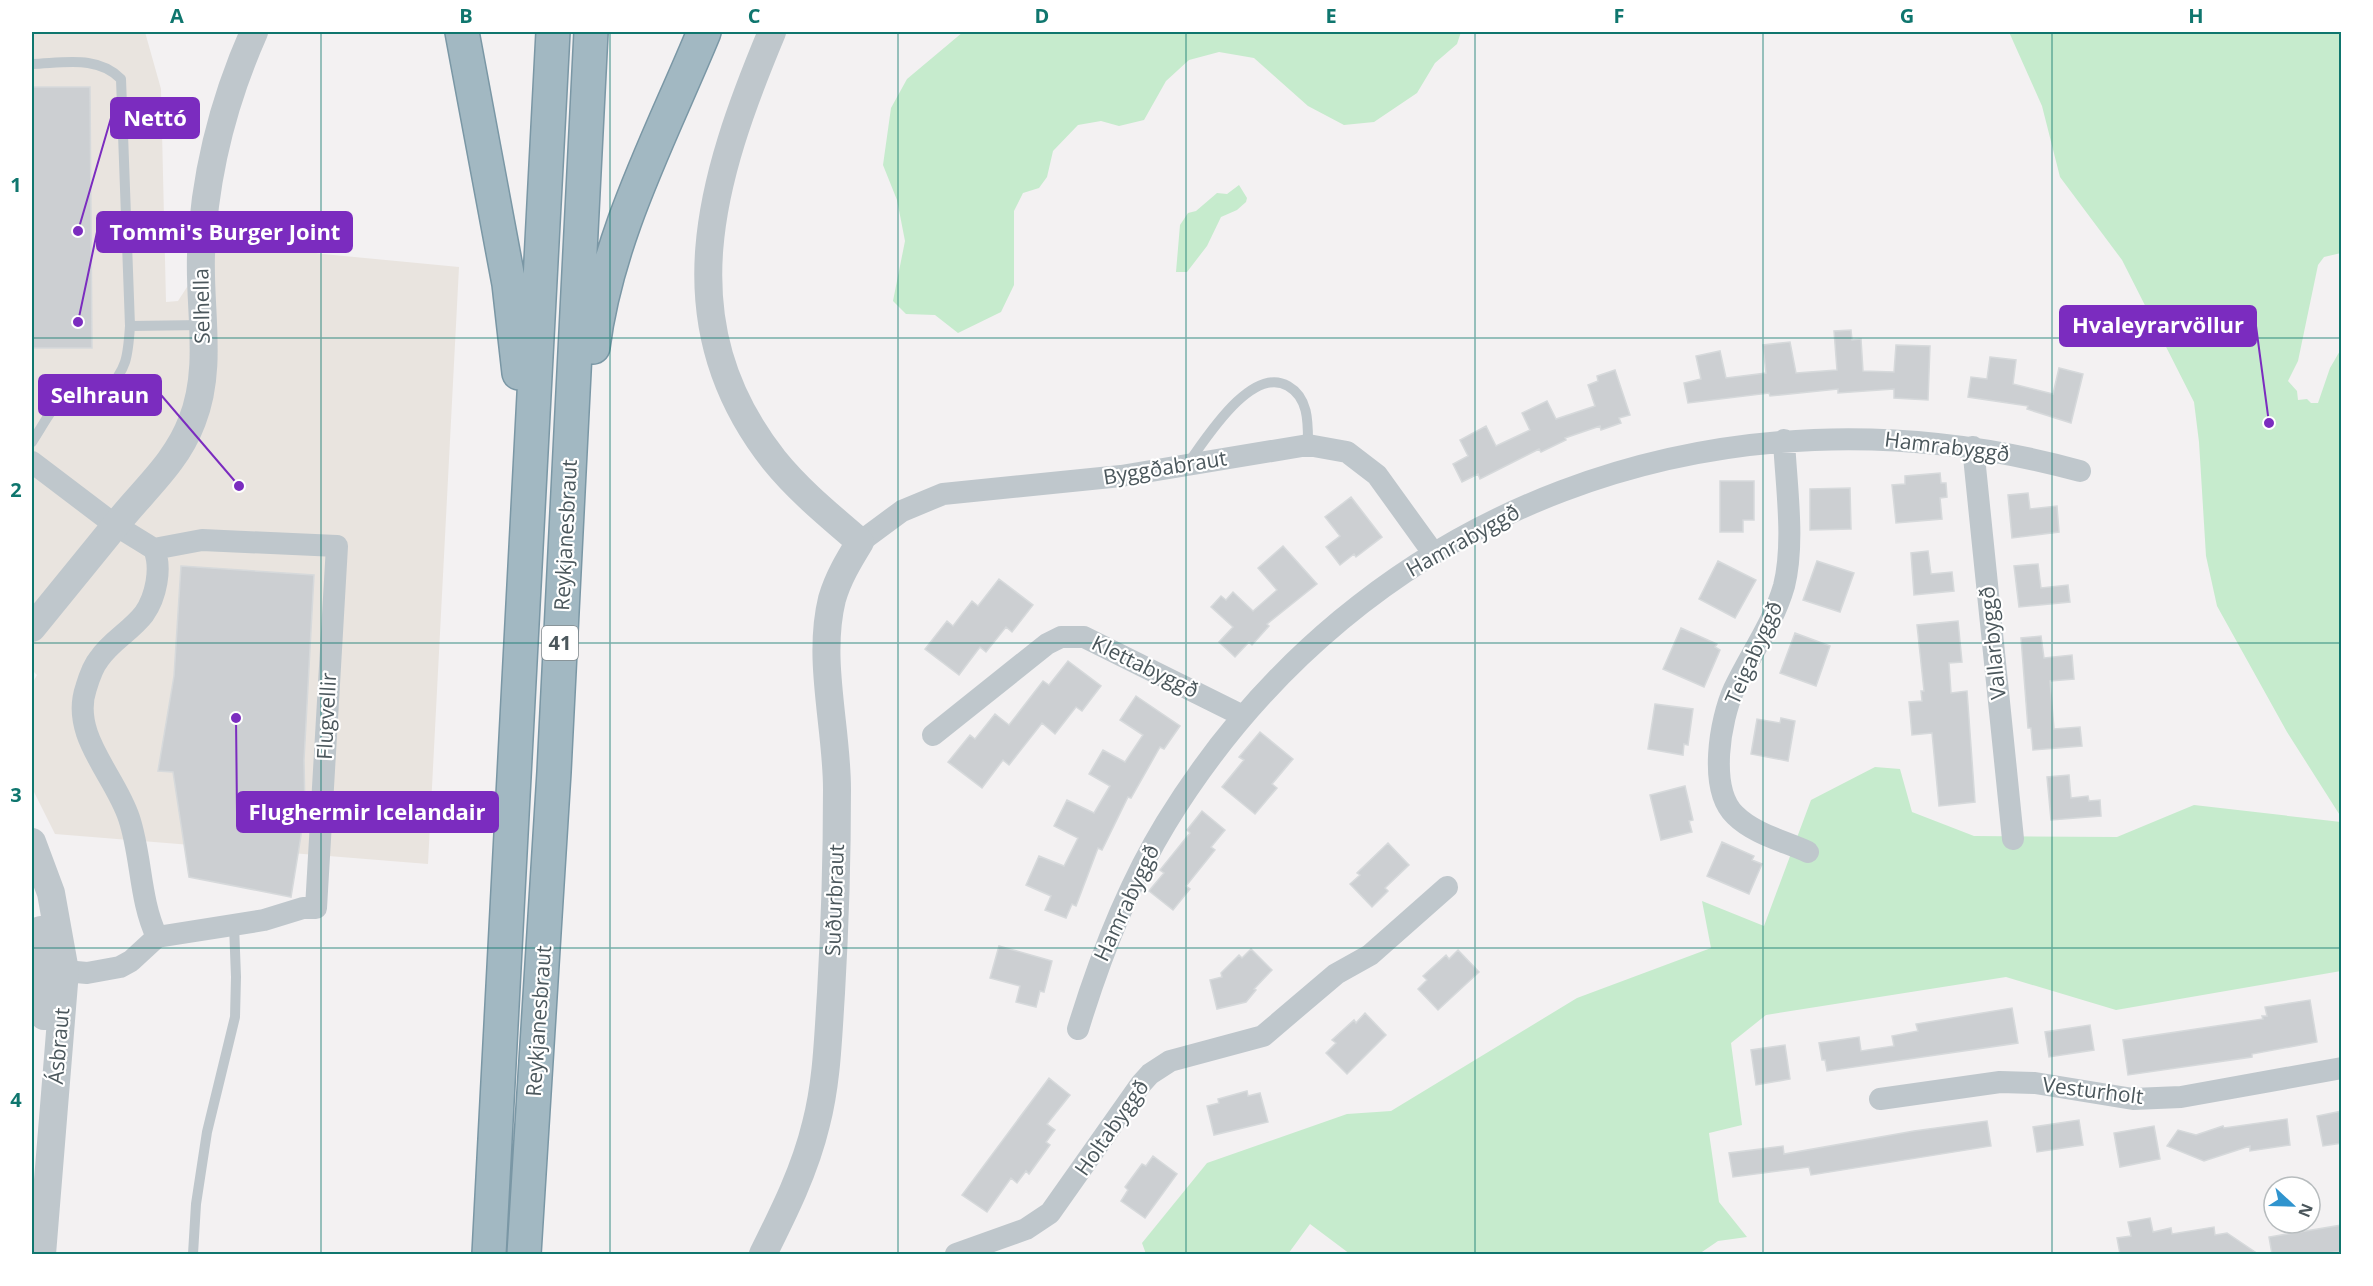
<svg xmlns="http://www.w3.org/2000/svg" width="2373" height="1286" font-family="'Open Sans',sans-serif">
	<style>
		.commercial { fill: #e9e4df }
		.green { fill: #c6ebcd }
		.building { fill: #cccfd2; stroke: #d6d9db; stroke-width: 1.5 }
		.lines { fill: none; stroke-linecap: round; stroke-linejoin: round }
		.trunk-casing { stroke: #7a97a5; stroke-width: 36 }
		.service { stroke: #bfc7cc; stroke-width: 10 }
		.minor { stroke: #bfc7cc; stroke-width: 22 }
		.tertiary { stroke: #bfc7cc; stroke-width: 28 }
		.trunk { stroke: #a2b8c2; stroke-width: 33 }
		.grid { fill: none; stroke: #0f766e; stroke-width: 1.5; stroke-opacity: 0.55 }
		.labels { text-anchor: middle; stroke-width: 4.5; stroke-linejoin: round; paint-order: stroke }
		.shield { fill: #fff; stroke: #81898d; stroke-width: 1.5 }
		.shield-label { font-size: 20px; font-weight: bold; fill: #4b575c }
		.street-label { font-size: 21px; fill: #4b575c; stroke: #fff }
		.leader { fill: none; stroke: #7b2cbf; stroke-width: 2 }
		.callout-dot { fill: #7b2cbf; stroke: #fff; stroke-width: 2 }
		.callout { fill: #7b2cbf; stroke: #7b2cbf; stroke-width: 2 }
		.callout-label { font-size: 22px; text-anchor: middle; font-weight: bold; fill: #fff }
		.neatline { fill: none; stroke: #0f766e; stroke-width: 2 }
		.grid-label { font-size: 20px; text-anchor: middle; font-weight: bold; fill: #0f766e }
	</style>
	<rect width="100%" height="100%" fill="#f3f1f2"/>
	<!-- commercial -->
	<path class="commercial" d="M32,32H145L161,89L166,302L178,301L218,239L323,254L459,267L428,864L55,834L32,788V684L37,675L32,670Z"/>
	<!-- green -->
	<path class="green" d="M963,32H1461L1457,44L1435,63L1417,93L1374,122L1344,125L1308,106L1254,58L1219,52L1189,60L1166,81L1144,120L1119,126L1101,121L1078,125L1053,151L1047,177L1039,188L1023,193L1014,211V285L1001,312L958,333L935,315L906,314L893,301L905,241L897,200L883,165L891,108L907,79Z
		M2009,32H2341V253L2324,257L2318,265L2298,361L2288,381L2297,391L2298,400L2307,399L2311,403H2318L2330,368L2341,349V817L2287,732L2217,606L2206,556L2199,442L2194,402L2122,260L2060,177L2042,106Z
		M1239,185L1247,198L1246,202L1237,210L1221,217L1207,246L1187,272H1176L1180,225L1188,213L1196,211L1217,193L1227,194Z
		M1875,767L1900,769L1912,812L1974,836L2117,837L2194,805L2341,822V971L2116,1010L2006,977L1766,1015L1731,1043L1742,1125L1709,1133L1719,1202L1747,1237L1718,1241L1699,1254H1350L1310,1224L1288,1254H1146L1142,1243L1207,1163L1347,1114L1391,1111L1577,998L1711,948L1702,901L1764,926L1811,800Z"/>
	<!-- building -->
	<path class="building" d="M32,87H90L92,348H32Z
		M1851,330L1852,340L1861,339L1863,371L1894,372L1896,345L1930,346L1928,400L1894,398V389L1838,393V389L1770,396L1769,393L1688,403L1684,383L1701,379L1696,356L1720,351L1726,378L1766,373L1763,345L1790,342L1796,373L1837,370L1834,331Z
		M1990,357L2016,360L2013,384L2053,394L2059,368L2083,374L2071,423L2027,409L2028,406L1968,397L1971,377L1987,379Z
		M1615,370L1630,415L1619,418L1621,423L1601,430L1600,426L1565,438L1566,440L1541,452L1539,449L1480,479L1478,474L1462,482L1453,464L1468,456L1460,440L1486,426L1496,446L1530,430L1522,413L1547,401L1556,419L1595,406L1588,385L1598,381L1597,376Z
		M1940,473L1941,483H1946L1947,497L1940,498L1942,519L1896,523L1892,485L1905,484V476Z
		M1720,481H1754V520H1743V532H1720Z
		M1850,488L1851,529L1810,530V489Z
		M2028,493L2030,509L2057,506L2059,532L2012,538L2008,495Z
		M1351,497L1382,537L1356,557L1354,554L1340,565L1326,547L1340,536L1325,517Z
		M1283,546L1317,584L1267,624L1269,626L1252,645L1249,642L1235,657L1219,642L1233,627L1211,607L1221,596L1226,600L1233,592L1253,611L1277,590L1258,568Z
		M1928,551L1931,574L1952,572L1954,591L1914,595L1911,553Z
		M1718,561L1756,580L1735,618L1699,599Z
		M1817,561L1854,573L1840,612L1803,600Z
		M2038,564L2041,588L2068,585L2070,602L2019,607L2014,566Z
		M181,566L314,575L304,760L305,811L291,897L189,877L173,772L158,771L174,676Z
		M999,579L1033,605L1012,632L1006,627L986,652L980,647L959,675L925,649L947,621L953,626L972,601L978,606Z
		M1958,621L1962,662L1949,663L1951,693L1967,691L1975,802L1939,806L1932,733L1912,735L1909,702L1922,701L1921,691H1924L1917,625Z
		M1681,628L1717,644L1715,647L1720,650L1704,687L1663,669Z
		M1795,633L1830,646L1816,686L1780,673Z
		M2041,636L2044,658L2072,655L2074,679L2050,681L2054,729L2080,727L2082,746L2033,750L2031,728H2028L2021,638Z
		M1068,661L1101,686L1082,711L1076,707L1055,734L1042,723L1009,765L1003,760L982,788L948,762L970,735L975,739L995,714L1009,725L1043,681L1049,685Z
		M1136,696L1180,726L1164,749L1160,747L1131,798L1128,797L1102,850L1098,848L1076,906L1072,904L1066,918L1045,910L1051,896L1026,885L1039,856L1064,866L1078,838L1054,826L1067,800L1094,813L1110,786L1089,774L1103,750L1125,762L1143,735L1120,720Z
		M1655,704L1693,709L1688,745L1684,744L1683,755L1648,749Z
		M1781,718L1795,721L1788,761L1751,754L1757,719L1780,723Z
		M1260,732L1293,759L1272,784L1277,788L1255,814L1222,787L1244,760L1239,757Z
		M2069,775L2071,798L2088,796L2089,801L2100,800L2101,816L2051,820L2047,777Z
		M1685,786L1693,820L1689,821L1692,832L1661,840L1650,795Z
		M1202,811L1225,830L1211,847L1215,850L1186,886L1190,889L1173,910L1149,891L1164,873L1160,870L1190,833L1187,830Z
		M1722,842L1754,856L1752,860L1762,864L1749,894L1707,876Z
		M1388,843L1409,865L1385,888L1388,891L1372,907L1350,884L1360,875L1357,873Z
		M999,946L1052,961L1044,992L1040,991L1036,1007L1016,1002L1020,986L990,978Z
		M1251,949L1272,970L1254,989L1256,990L1246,1002L1217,1009L1210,980L1222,977L1221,973L1239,955L1242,958Z
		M1458,950L1479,972L1438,1010L1418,989L1427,980L1423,976L1446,955L1449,959Z
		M2310,1000L2317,1042L2252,1054V1057L2128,1075L2123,1040L2263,1019L2262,1016H2267L2265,1007Z
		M2012,1008L2018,1043L1827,1071L1825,1060H1822L1819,1043L1859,1037L1861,1051L1894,1046L1892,1036L1918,1031L1916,1024Z
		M1365,1013L1386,1035L1347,1074L1326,1053L1336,1043L1332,1040L1354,1020L1356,1023Z
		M2090,1025L2094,1050L2049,1057L2045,1032Z
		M1785,1045L1790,1079L1756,1085L1751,1050Z
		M1049,1078L1070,1095L1047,1124L1055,1130L1046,1142L1050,1145L1029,1174L1026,1171L1017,1183L1011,1178L987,1212L962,1195Z
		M1247,1091L1248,1096L1260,1093L1268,1122L1214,1135L1207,1106L1219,1103L1218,1099Z
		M2342,1111V1143L2323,1146L2317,1116Z
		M2287,1119L2290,1145L2250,1151V1146L2204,1161L2167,1146L2178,1130L2196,1135L2223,1126L2224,1128Z
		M2079,1120L2083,1145L2037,1152L2033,1127Z
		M1987,1121L1991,1146L1811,1175L1809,1167L1733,1177L1729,1153L1783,1146L1784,1154L1914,1131Z
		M2154,1126L2160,1159L2120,1167L2114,1133Z
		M1153,1156L1177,1174L1145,1218L1121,1201L1128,1190L1125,1187L1142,1164L1146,1166Z
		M2150,1218L2153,1232L2171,1228L2172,1234L2214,1227L2215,1235L2227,1233L2258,1254H2120L2117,1238L2131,1236L2128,1222Z
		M2342,1225V1251L2320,1254H2272L2269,1237Z"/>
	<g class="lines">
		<defs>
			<path id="trunk" d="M462,32L509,284L519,373
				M593,347C607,236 662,134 704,32
				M489,1254L553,32
				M524,1254L554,772L591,32"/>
		</defs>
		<!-- trunk casing -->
		<use href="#trunk" class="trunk-casing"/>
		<!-- service -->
		<path class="service" d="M32,64C64,63 98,55 121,79L130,326C128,356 127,370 105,392C56,393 57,403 32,442
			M130,326L203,325
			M1189,462C1207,437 1252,365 1288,386C1309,398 1308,423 1308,445
			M193,1254L196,1204L207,1132L235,1017L236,977L234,925"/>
		<!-- minor -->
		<path class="minor" d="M1784,440C1786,485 1795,542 1784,586C1773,624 1751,653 1734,689C1720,720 1708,789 1735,815C1754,834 1784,841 1808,852
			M1973,447L2013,839
			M32,462L115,525L154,549L202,540L337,546L316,908H303L264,920L157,937L131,961L120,967L87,973L65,971
			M860,542L902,511L943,494L1121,476L1308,445L1347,452L1377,475L1434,554
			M154,549C162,568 156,597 144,614C131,631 111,641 99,659C93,666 89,678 86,688C70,735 115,775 129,818C142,857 139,899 157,937
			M933,735L1047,644L1061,637H1084L1243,716
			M1078,1029C1100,957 1127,887 1166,823C1361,505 1723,373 2080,471
			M1880,1099L2000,1082L2035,1083L2133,1099L2181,1097L2342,1068
			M956,1254L1026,1229L1050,1213L1141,1084L1150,1074L1170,1061L1263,1036L1336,974L1370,955L1447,887"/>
		<!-- tertiary -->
		<path class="tertiary" d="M32,628C60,594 87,560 115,526C142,491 176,464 192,421C213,368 199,310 201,255C204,177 223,102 254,32
			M32,842L51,893L65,971L42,1254
			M41,930L45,991L44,1016
			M763,1254C784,1212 805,1170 816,1124C827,1082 828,1037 831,993C835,925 837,857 837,789C837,727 817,660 832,599C838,578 849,560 860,542C830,516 799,491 774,460C665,322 711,178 772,32"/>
		<!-- trunk -->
		<use href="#trunk" class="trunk"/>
	</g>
	<!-- grid -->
	<path class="grid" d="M321,32V1254M610,32V1254M898,32V1254M1186,32V1254M1475,32V1254M1763,32V1254M2052,32V1254M32,338H2342M32,643H2342M32,948H2342"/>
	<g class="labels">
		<!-- shield labels -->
		<rect class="shield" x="542" y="626" width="36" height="34" rx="4.5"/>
		<g class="shield-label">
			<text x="560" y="650">41</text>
		</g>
		<!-- street labels -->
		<g class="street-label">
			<text transform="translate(202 306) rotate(-91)" y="7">Selhella</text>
			<text transform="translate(1947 447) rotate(7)" y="7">Hamrabyggð</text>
			<text transform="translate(1165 468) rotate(-9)" y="7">Byggðabraut</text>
			<text transform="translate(566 535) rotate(-87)" y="7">Reykjanesbraut</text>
			<text transform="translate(1463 541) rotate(-29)" y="7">Hamrabyggð</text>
			<text transform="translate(1993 643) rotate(-96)" y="7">Vallarbyggð</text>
			<text transform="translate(1754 653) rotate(-66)" y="7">Teigabyggð</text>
			<text transform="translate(1145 667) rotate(26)" y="7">Klettabyggð</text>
			<text transform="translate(327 716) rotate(-87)" y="7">Flugvellir</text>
			<text transform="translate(835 900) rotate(-88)" y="7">Suðurbraut</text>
			<text transform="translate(1127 903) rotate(-65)" y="7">Hamrabyggð</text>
			<text transform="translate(539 1021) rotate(-86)" y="7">Reykjanesbraut</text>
			<text transform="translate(59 1046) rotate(-85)" y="7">Ásbraut</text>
			<text transform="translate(2093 1091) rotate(7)" y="7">Vesturholt</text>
			<text transform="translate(1112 1128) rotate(-55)" y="7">Holtabyggð</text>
		</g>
	</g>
	<!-- callouts -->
	<path class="leader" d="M78 231L111 118M78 322L97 232M2269 423L2256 326M239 486L161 395M236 718L237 812"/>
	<g class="callout-dot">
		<circle cx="78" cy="231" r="6"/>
		<circle cx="78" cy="322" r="6"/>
		<circle cx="2269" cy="423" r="6"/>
		<circle cx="239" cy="486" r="6"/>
		<circle cx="236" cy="718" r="6"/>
	</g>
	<g class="callout">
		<rect x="111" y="98" width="88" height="40" rx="6"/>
		<rect x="97" y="212" width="255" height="40" rx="6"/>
		<rect x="2060" y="306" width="196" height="40" rx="6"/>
		<rect x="39" y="375" width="122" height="40" rx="6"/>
		<rect x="237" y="792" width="261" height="40" rx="6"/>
	</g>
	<g class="callout-label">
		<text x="155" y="126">Nettó</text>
		<text x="225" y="240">Tommi's Burger Joint</text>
		<text x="2158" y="333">Hvaleyrarvöllur</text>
		<text x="100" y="403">Selhraun</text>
		<text x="367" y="820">Flughermir Icelandair</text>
	</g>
	<!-- border -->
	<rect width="2373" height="1286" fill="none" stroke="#ffffff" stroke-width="66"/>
	<!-- north arrow -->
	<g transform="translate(2292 1205) rotate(112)"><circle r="28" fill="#ffffff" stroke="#b7bcbe" stroke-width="1.5"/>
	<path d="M0-4.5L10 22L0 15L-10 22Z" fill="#3094ce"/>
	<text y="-9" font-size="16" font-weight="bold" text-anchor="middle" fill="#4b575c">N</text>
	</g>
	<rect x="33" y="33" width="2307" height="1220" class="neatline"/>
	<g class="grid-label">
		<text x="177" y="23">A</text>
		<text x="466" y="23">B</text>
		<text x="754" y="23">C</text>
		<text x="1042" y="23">D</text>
		<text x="1331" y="23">E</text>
		<text x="1619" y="23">F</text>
		<text x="1907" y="23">G</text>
		<text x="2196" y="23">H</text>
		<text x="16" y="192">1</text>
		<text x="16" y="497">2</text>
		<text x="16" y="802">3</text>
		<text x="16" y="1107">4</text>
	</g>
</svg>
